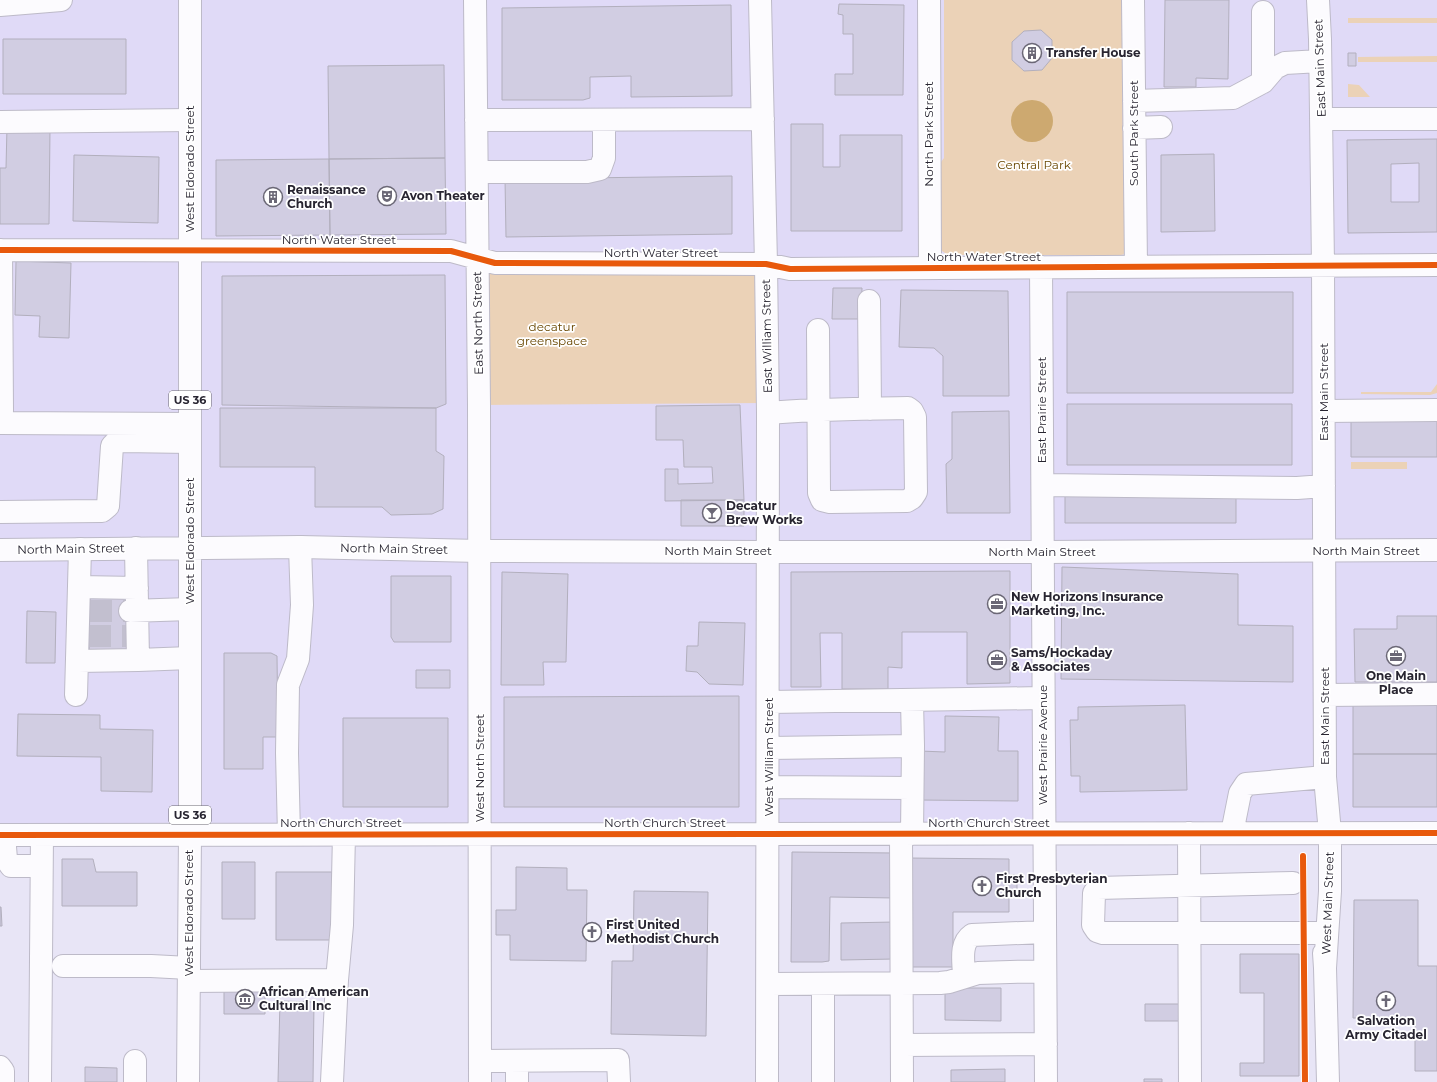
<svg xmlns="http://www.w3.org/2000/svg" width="1437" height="1082" font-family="Montserrat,sans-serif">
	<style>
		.built { fill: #e0daf7 }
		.green { fill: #ebd2b7 }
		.water { fill: #cda970 }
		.building { fill: #d1cde2; stroke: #b2afbd; fill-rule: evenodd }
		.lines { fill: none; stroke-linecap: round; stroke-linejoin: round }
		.minor-tunnel { stroke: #c2bfcf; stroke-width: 22; stroke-dasharray: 22 11; stroke-linecap: butt }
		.minor-casing { stroke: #bdbac8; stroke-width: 24 }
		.major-casing { stroke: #bdbac8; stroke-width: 24 }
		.minor { stroke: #fcfbfe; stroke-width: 22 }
		.major { stroke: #fcfbfe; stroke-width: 22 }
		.cycleway-casing { stroke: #fff; stroke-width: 8 }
		.cycleway { stroke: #e8590c; stroke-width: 6 }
		.labels { text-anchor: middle; stroke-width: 3.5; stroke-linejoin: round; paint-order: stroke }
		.shield { fill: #fff; stroke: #68666f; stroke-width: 1 }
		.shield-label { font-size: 11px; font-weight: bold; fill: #282531 }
		.poi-label { font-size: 12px; font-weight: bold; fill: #282531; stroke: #fff; text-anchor: start }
		.street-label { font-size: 12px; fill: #282531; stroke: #fff }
		.park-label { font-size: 12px; fill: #694700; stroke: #fff }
	</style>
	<rect width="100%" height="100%" fill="#e8e5f6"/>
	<!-- built -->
	<path class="built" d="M0,0H1437V822L0,828Z"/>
	<!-- green -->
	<path class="green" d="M944,0H1122L1123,158L1130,167L1125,254L1121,255H948L942,251L940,247L938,166L944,158Z
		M1348,18H1437V23H1348Z
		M1437,56V62H1358V57Z
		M1348,84L1359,85L1370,97H1348Z
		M477,258L766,264L768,403L479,405Z
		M1437,384V393L1430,395L1361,394V392H1431Z
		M1351,462H1407V469H1351Z"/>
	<!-- water -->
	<path class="water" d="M1011 121a21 21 0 1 1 42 0a21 21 0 1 1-42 0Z"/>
	<!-- building -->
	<path class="building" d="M1165,0H1229L1228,79L1196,78V87H1164Z
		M839,4L904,5L903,95H835V74H853V34H843V15L838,14Z
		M731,5L732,96L631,97V76L590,77V98L583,100H502V8Z
		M1041,30L1052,40V58L1042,70L1024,71L1012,60V42L1024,31Z
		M3,39H126V94H3Z
		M1348,53H1356V66H1348Z
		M444,65L445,158L329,159L328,66Z
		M791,124H823V167H840V135H902V231H791Z
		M7,127L50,128L49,224H0V168H6Z
		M1437,139V232L1348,233L1347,140ZM1419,163V202H1391V164Z
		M1214,154L1215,231L1161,232V155Z
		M74,155L159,157L158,223L73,221Z
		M445,158L446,234L330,235L329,159Z
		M329,159L330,235L216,236V160Z
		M732,176V234L506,237L505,179Z
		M16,261L71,263L69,338L39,337L40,316L15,315Z
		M445,275L446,404L436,408L222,405V276Z
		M833,288H862L861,319H832Z
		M901,290L1008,291L1009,396H943V356L934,348L899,347Z
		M1067,292H1293V393H1067Z
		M1067,404H1292V465H1067Z
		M740,405L744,500L665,501V469H678V484L713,483L712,467H684L683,440H656V406Z
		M220,408H436V451L444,456L443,509L432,514L391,515L382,507H315V467H220Z
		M1009,411L1010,513H947L946,464L952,459V412Z
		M1351,416H1437V457H1351Z
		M1065,495H1236V523H1065Z
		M681,500H744V526H681Z
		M1062,567L1238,574V625L1293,626V682L1061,679Z
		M1010,571V683L967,684V632H902V668L888,667V689H842V633H820L821,687H791V572Z
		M502,572L568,574L566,662H543L544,685H501Z
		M391,576H451V642H394L391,637Z
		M90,596L130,597V656H89Z
		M27,611L56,612L55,663H26Z
		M1397,616H1437V682H1355L1354,629H1397Z
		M699,622L745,623L743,685L709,684L697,672L686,671L687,646H698Z
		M224,653H271L277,656L278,737H263V769H224Z
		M416,670H450V688H416Z
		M739,696V807H504V697Z
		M1353,704H1437V754H1353Z
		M1185,705L1187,790L1080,792V776H1071L1070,720H1078V707Z
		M18,714L100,715V729L153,730L152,792L101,791V757L17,756Z
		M945,716L999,717L998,751H1018V801L919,800L920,751L945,752Z
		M343,718H448V807H343Z
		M1353,754H1437V807H1353Z
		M792,852L895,853V898L830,897L829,961L822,962H791Z
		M908,858L1009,859V875H1017V897H1009V912H953V967H908Z
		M62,859H93L96,872H137V906H62Z
		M222,862H255V919H222Z
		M516,867L567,868V890H587L586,961L510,960V935H496V910H516Z
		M276,872H332V940H276Z
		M634,891L708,892L706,1036L611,1034L612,961H633Z
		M1354,900H1418V966H1437V1071H1415V1019L1353,1018Z
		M0,907H1L2,926H0Z
		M895,922V959L841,960V923Z
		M1240,954H1299V1076H1240V1063H1264V993H1240Z
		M224,984H265V1014H224Z
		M945,988H1001V1021L945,1020Z
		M280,1001L314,1002L313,1082H278Z
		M1145,1004H1180V1021H1145Z
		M85,1067L117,1068V1082H85Z
		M1005,1069V1082H951V1070Z
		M1144,1079H1162V1082H1144Z"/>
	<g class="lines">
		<!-- minor-tunnel -->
		<path class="minor-tunnel" d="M90,611H130
			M89,636H130"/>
		<defs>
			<path id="minor" d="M475,0L479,405L480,1082
				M760,0L766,264L768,413L767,1082
				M929,0L930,268
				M1133,0L1136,267
				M1318,0L1320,39L1323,265L1325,777L1330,833V891L1325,968
				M1263,82V12
				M1134,101L1233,98L1263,82L1275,68L1285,63L1320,61
				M1321,119H1437
				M476,120L763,119
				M0,122L190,120
				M1134,128L1161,127
				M477,172H587L600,169L604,158V120
				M0,250L451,251L495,263L766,264L790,269L1437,265
				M1,250L2,411
				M1041,267L1046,1082
				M869,301L870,409
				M1324,411L1437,410
				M768,413C815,409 861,409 908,408L912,411L915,417L916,492L912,498L907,501L830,502L822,500L819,493L818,330
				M0,423L190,424
				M1043,485L1297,488L1324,486
				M0,512L102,511L108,506L112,446L116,442L122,441L190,442
				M136,548L138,660L190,658
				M79,587L137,588
				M130,611L190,609
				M78,661L138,660
				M76,695L80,549
				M1325,695L1437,694
				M769,702L1043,698
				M769,748L913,746L912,700
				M769,787L912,788
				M1189,833L1190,1082
				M1232,833L1240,793L1246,784L1325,777
				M289,834L287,753L288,685L298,659L302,605L300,547
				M901,834L902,1082
				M912,834L913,746
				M0,835L1437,833
				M4,835L6,859L11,866H41
				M1293,883L1098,888L1094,893L1093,925L1097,931L1103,933H1322
				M1324,953L1325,968L1328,1082
				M63,966H151L189,968
				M964,977C964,963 959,944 972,935L1045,932
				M189,981L337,980
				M768,984L940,983L949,982L978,973L1045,971
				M902,1045L1046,1044
				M480,1061L618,1060L619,1082
				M0,1067L3,1071V1082
				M40,1082L42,835
				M135,1082V1061
				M332,1082L337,980L342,925L344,834
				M517,1082V1061
				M823,1082V985"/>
			<path id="major" d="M0,5L61,0
				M0,550L300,547L480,551L769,552H1043L1437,550
				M188,1082L190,834V0"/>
		</defs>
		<!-- minor casing -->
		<use href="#minor" class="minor-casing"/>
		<!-- major casing -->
		<use href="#major" class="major-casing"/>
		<!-- minor -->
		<use href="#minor" class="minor"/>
		<!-- major -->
		<use href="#major" class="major"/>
		<defs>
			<path id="cycleway" d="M0,250L451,251L495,263L766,264L790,269L1437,265
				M0,835L1437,833
				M1303,856L1305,1082"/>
		</defs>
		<!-- cycleway casing -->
		<use href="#cycleway" class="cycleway-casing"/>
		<!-- cycleway -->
		<use href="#cycleway" class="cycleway"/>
	</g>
	<!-- icons -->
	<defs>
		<symbol id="building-ring" viewBox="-11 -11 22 22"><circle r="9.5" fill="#fff" stroke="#6b6876" stroke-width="1.5"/><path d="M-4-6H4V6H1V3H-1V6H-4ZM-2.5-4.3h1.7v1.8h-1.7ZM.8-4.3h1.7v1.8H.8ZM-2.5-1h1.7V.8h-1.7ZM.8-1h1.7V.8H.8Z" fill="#6b6876"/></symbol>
		<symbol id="theatre-ring" viewBox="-11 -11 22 22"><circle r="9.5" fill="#fff" stroke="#6b6876" stroke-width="1.5"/><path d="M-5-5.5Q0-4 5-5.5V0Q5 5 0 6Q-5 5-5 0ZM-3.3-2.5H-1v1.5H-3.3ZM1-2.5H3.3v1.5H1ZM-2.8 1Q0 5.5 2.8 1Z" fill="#6b6876"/></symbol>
		<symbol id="bar-ring" viewBox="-11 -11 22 22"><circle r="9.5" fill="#fff" stroke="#6b6876" stroke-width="1.5"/><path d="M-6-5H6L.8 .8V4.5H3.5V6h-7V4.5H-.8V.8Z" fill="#6b6876"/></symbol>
		<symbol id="office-ring" viewBox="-11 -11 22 22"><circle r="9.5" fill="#fff" stroke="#6b6876" stroke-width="1.5"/><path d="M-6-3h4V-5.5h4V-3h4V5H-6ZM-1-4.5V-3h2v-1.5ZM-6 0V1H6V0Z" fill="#6b6876"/></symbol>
		<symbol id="church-ring" viewBox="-11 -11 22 22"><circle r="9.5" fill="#fff" stroke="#6b6876" stroke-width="1.5"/><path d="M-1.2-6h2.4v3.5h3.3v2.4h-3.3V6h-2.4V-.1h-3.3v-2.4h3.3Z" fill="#6b6876"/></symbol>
		<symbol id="museum-ring" viewBox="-11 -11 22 22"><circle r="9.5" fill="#fff" stroke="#6b6876" stroke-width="1.5"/><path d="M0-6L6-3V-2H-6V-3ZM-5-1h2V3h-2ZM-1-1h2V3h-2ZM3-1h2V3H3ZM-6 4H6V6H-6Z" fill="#6b6876"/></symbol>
	</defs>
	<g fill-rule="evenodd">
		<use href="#building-ring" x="1021" y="42" width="22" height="22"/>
		<use href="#theatre-ring" x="376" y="185" width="22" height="22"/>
		<use href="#building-ring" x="262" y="186" width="22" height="22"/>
		<use href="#bar-ring" x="701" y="502" width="22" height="22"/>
		<use href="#office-ring" x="986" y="593" width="22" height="22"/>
		<use href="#office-ring" x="1385" y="645" width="22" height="22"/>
		<use href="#office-ring" x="986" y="649" width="22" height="22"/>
		<use href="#church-ring" x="971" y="875" width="22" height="22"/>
		<use href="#church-ring" x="581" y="921" width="22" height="22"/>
		<use href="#museum-ring" x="234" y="988" width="22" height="22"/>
		<use href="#church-ring" x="1375" y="990" width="22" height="22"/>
	</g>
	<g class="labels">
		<!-- shield labels -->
		<g class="shield">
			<rect x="169" y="391" width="42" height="18" rx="3"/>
			<rect x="169" y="806" width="42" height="18" rx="3"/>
		</g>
		<g class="shield-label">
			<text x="190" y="404">US 36</text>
			<text x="190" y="819">US 36</text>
		</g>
		<!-- poi labels -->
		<g class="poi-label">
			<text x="1046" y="57">Transfer House</text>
			<text x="287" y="194">Renaissance<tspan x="287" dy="14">Church</tspan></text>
			<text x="401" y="200">Avon Theater</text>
			<text x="726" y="510">Decatur<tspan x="726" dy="14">Brew Works</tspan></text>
			<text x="1011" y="601">New Horizons Insurance<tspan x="1011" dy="14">Marketing, Inc.</tspan></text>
			<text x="1011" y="657">Sams/Hockaday<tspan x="1011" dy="14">&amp; Associates</tspan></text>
			<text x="1396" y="680" text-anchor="middle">One Main<tspan x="1396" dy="14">Place</tspan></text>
			<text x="996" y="883">First Presbyterian<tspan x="996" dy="14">Church</tspan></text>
			<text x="606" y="929">First United<tspan x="606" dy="14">Methodist Church</tspan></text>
			<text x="259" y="996">African American<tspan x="259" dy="14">Cultural Inc</tspan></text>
			<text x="1386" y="1025" text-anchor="middle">Salvation<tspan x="1386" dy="14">Army Citadel</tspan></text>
		</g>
		<!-- street labels -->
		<g class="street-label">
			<text transform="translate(1320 68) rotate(-92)" y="4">East Main Street</text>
			<text transform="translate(1134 133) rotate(-90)" y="4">South Park Street</text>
			<text transform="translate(929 134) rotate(-90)" y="4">North Park Street</text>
			<text transform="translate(190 169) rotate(-90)" y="4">West Eldorado Street</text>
			<text x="339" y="244">North Water Street</text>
			<text x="661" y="257">North Water Street</text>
			<text x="984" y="261">North Water Street</text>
			<text transform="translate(478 323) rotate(-91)" y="4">East North Street</text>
			<text transform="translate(767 336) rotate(-91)" y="4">East William Street</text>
			<text transform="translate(1324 392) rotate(-90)" y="4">East Main Street</text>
			<text transform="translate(1042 410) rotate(-90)" y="4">East Prairie Street</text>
			<text transform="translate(190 541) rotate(-90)" y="4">West Eldorado Street</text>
			<text transform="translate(71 549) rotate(-1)" y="4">North Main Street</text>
			<text transform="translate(394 549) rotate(1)" y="4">North Main Street</text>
			<text x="718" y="555">North Main Street</text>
			<text x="1366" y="555">North Main Street</text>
			<text x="1042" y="556">North Main Street</text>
			<text transform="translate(1325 716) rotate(-90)" y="4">East Main Street</text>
			<text transform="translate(1043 745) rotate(-90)" y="4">West Prairie Avenue</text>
			<text transform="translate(769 757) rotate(-90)" y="4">West William Street</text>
			<text transform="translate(480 768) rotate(-90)" y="4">West North Street</text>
			<text x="341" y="827">North Church Street</text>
			<text x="665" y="827">North Church Street</text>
			<text x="989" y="827">North Church Street</text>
			<text transform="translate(1328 903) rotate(-88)" y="4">West Main Street</text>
			<text transform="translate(189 913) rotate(-90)" y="4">West Eldorado Street</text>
		</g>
		<!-- park labels -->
		<g class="park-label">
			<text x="1034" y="169">Central Park</text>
			<text x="552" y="331">decatur<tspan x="552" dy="14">greenspace</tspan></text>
		</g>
	</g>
</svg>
